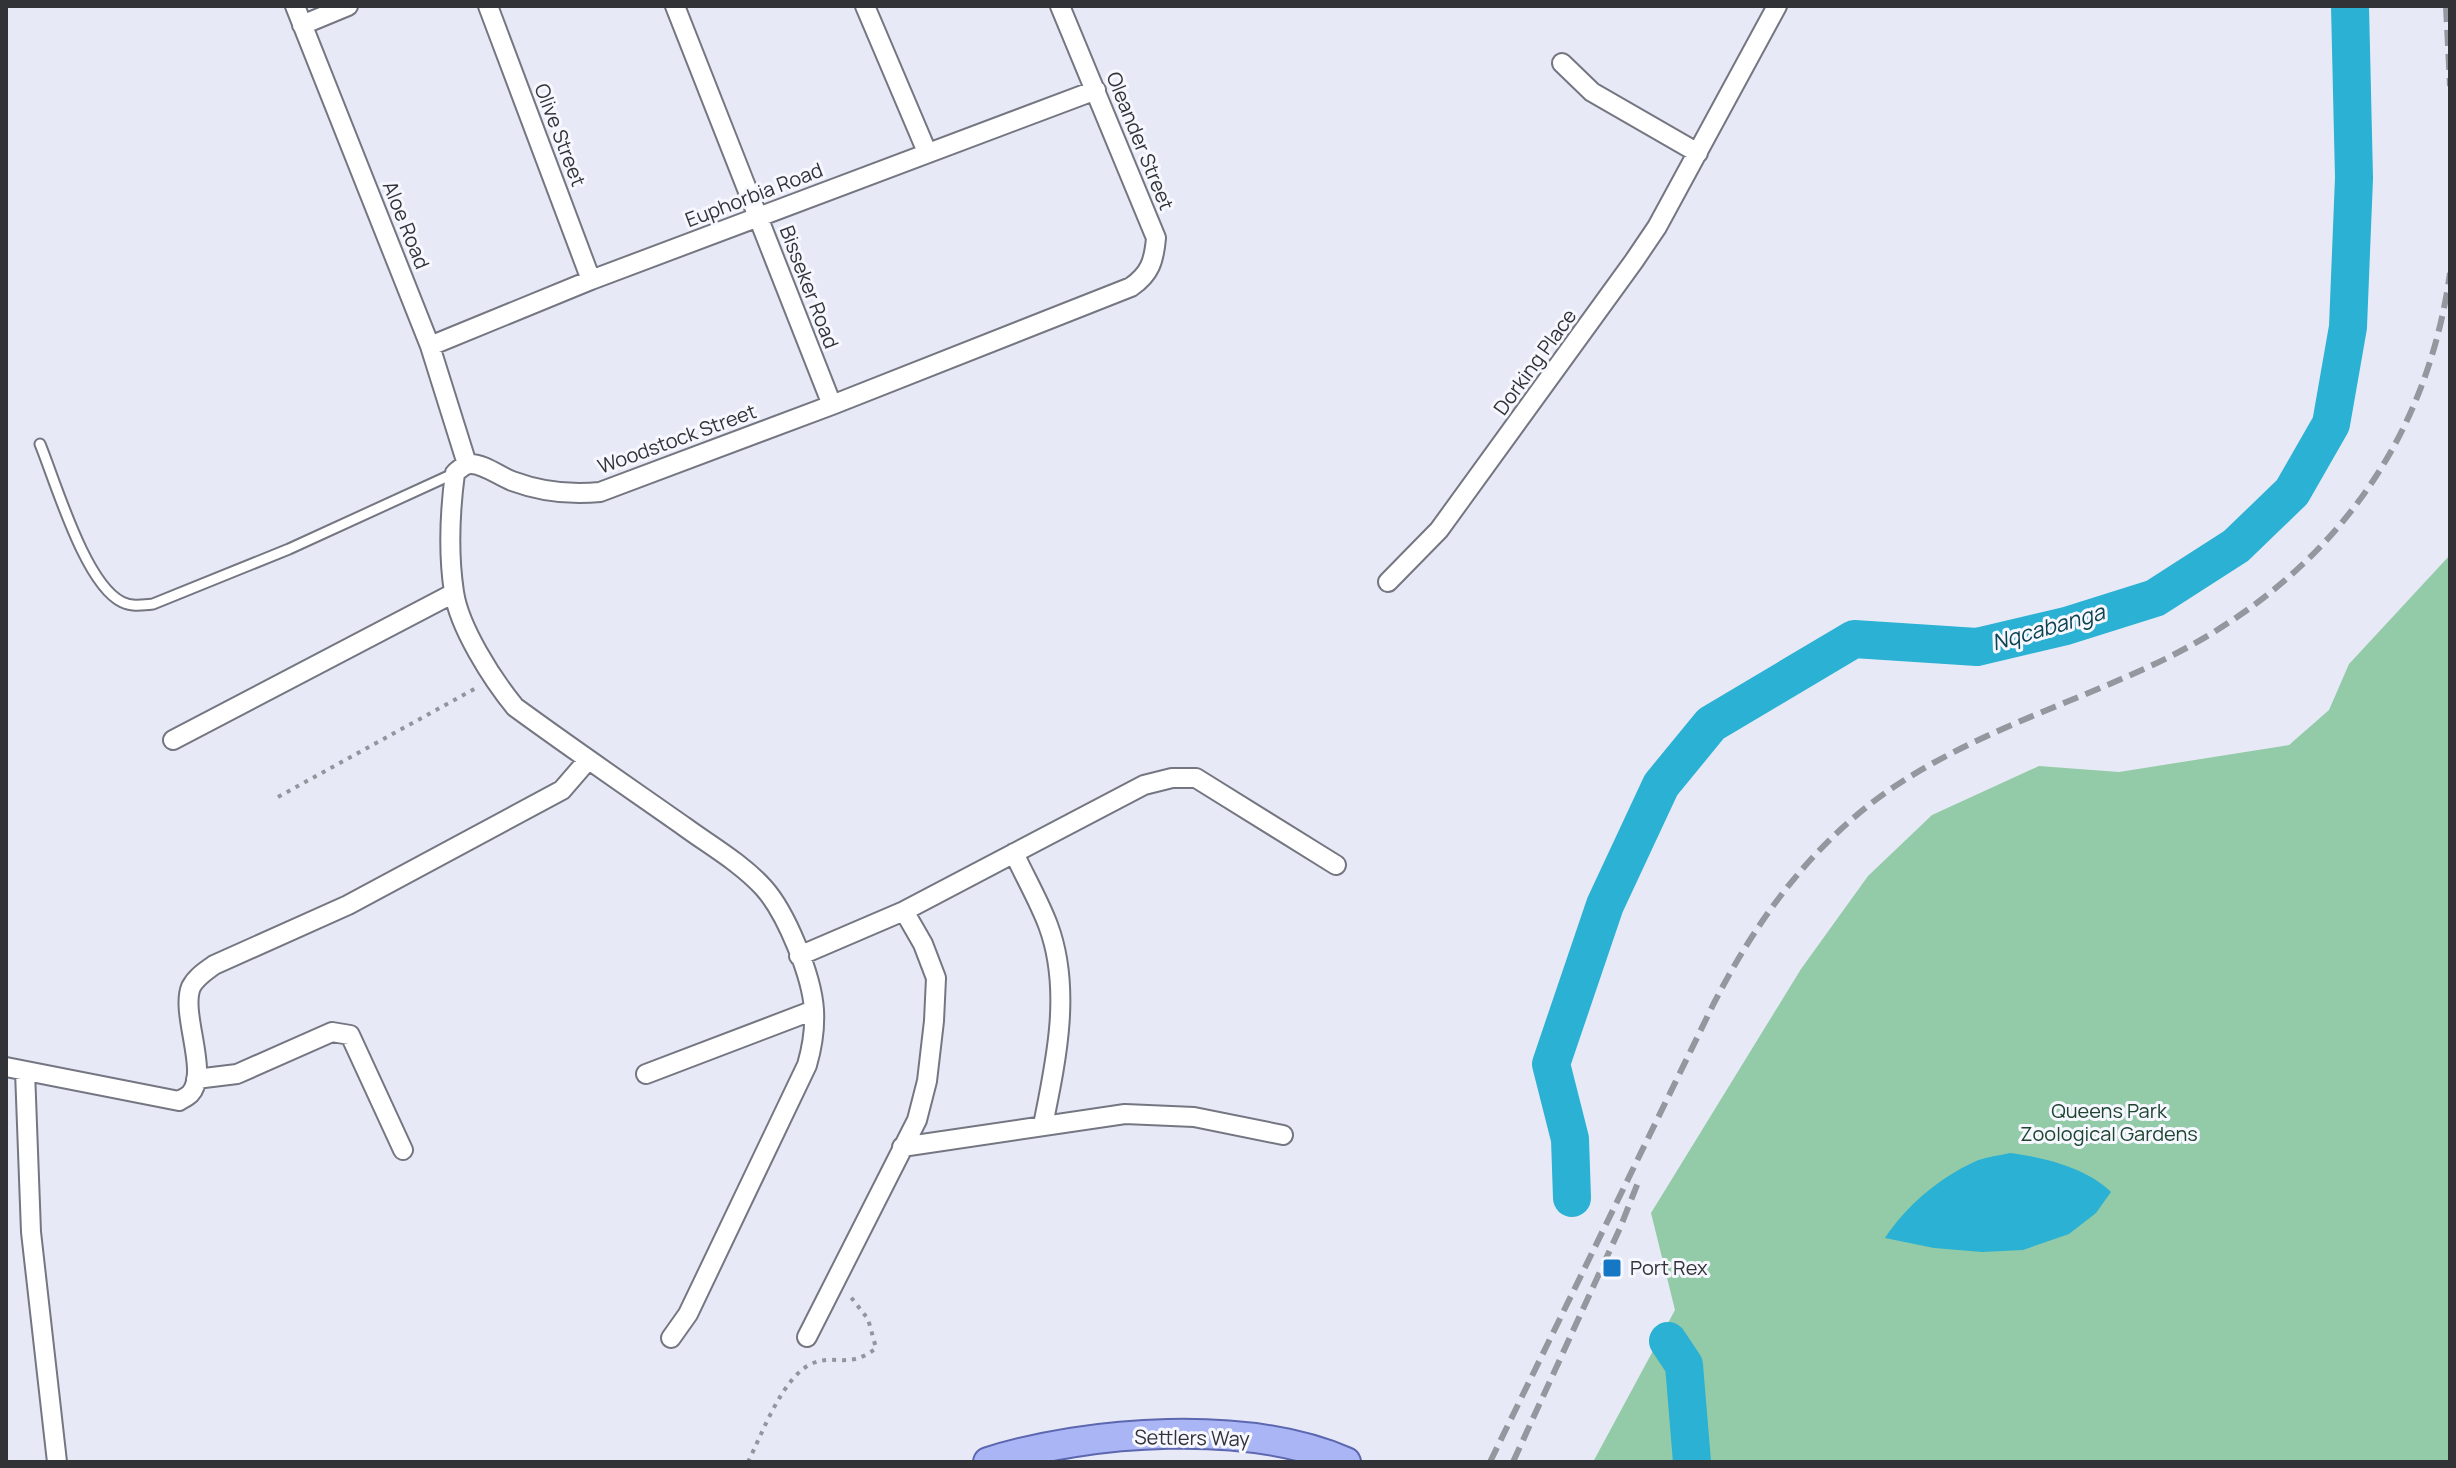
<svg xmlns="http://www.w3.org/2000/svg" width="2456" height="1468" font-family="Manrope,sans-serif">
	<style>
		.green { fill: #93cba8 }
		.water { fill: #2bb1d3 }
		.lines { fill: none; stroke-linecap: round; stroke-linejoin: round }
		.river { stroke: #2bb1d3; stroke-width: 38 }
		.service-casing { stroke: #747681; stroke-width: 13 }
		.minor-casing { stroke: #747681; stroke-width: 22 }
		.primary-casing { stroke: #5c67af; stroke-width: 32 }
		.path { stroke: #93959d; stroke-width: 4; stroke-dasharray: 4 6; stroke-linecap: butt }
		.service { stroke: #fff; stroke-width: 9 }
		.minor { stroke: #fff; stroke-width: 18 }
		.primary { stroke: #aab5f6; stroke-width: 28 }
		.rail { stroke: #95979f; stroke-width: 6; stroke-dasharray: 16 8; stroke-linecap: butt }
		.poi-dot { fill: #1678c4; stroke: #f6f7ff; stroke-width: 3 }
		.labels { text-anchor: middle; stroke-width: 6; stroke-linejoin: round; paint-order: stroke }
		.street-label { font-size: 20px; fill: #323337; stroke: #f6f7ff }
		.park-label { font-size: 20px; fill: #1e452f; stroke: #f6f7ff }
		.poi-label { font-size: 20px; fill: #323337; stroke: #f6f7ff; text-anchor: start }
		.water-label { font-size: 22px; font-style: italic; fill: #0b4351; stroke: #f6f7ff }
	</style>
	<rect width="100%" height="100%" fill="#e7eaf6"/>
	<!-- green -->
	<path class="green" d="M2450,555V1462H1593L1675,1310L1651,1213L1801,969L1868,876L1932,815L2039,766L2119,772L2289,745L2329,710L2349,664Z"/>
	<!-- water -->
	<path class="water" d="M2010,1153C2043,1157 2087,1168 2111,1192L2096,1213L2069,1234L2023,1250L1982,1252L1934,1248L1885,1238C1906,1206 1939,1178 1974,1162C1984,1157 1998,1156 2010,1153Z"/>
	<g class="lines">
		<!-- river -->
		<path class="river" d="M1572,1198L1570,1139L1551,1064L1605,905L1661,785L1711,724L1854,639L1977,647L2066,626L2155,598L2236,546L2292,492L2331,424L2348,327L2354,178L2350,6
			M1668,1341L1684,1365L1692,1462"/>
		<defs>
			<path id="service" d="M40,444C56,483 85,584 122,602C132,607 142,605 153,604L289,549L455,473"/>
			<path id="minor" d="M295,6L430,346L467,464
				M488,6L591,280
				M675,6L832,405
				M865,6L927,152
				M302,25L348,6
				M1562,63L1592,92L1698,153
				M430,346L591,280L1096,90
				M1388,582L1439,530L1634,261L1657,227L1777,6
				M173,740L454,593
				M1014,853C1025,877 1039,901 1048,925C1072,989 1056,1061 1043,1125
				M799,956L904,911L1144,785L1172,778H1196L1336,865
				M6,1067L179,1101C182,1099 187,1097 190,1094C210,1073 180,1014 191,987C196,977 206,971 214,965L348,905L562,790L587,761
				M25,1071L31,1232L57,1462
				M646,1074L814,1010
				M196,1079L237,1074L332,1032L350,1035L403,1150
				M902,1147L1125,1114L1194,1117L1283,1135
				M807,1337L917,1120L927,1081L934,1021L936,978L923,944L904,911
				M671,1338L688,1314L807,1065C812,1048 815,1028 814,1010C812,976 786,912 763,887C741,863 711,846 685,827C628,787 571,748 515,707C492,679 459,627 454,592C448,553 450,511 455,473C460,469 464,464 471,464C484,464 499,476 512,481C539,491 571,495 600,492L832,405L1131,287C1150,274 1154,261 1156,238L1060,6"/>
			<path id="primary" d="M988,1462C1089,1430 1248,1419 1346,1462"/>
		</defs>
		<!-- service casing -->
		<use href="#service" class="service-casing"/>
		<!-- minor casing -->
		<use href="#minor" class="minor-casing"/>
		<!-- primary casing -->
		<use href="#primary" class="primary-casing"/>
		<!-- path -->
		<path class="path" d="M278,797L478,687
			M748,1462C762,1434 782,1378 811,1364C834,1353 849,1370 876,1348L868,1319L850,1296"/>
		<!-- service -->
		<use href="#service" class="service"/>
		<!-- minor -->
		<use href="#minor" class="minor"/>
		<!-- primary -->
		<use href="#primary" class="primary"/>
		<!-- rail -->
		<path class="rail" d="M2446,6L2450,86
			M1490,1462L1714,1003C1756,921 1811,845 1888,791C1966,737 2058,708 2144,669C2312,593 2424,459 2450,273
			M1513,1462L1620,1228L1639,1180"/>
	</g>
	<!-- markers -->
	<rect class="poi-dot" x="1602" y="1258" width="20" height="20" rx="4"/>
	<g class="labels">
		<!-- street labels -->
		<g class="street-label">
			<text transform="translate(560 135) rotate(69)" y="7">Olive Street</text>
			<text transform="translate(1140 141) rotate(68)" y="7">Oleander Street</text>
			<text transform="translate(754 195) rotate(-21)" y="7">Euphorbia Road</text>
			<text transform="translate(406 225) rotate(68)" y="7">Aloe Road</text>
			<text transform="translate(809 287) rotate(69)" y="7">Bisseker Road</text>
			<text transform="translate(1535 362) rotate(-54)" y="7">Dorking Place</text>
			<text transform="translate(677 439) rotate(-20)" y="7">Woodstock Street</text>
			<text transform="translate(1192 1438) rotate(1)" y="7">Settlers Way</text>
		</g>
		<!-- park labels -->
		<g class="park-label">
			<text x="2109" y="1118">Queens Park<tspan x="2109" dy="23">Zoological Gardens</tspan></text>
		</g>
		<!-- poi labels -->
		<g class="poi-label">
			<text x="1630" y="1275">Port Rex</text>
		</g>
		<!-- water labels -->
		<g class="water-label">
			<text transform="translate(2048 627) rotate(-16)" y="8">Nqcabanga</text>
		</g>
	</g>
	<!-- border -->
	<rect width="2456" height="1468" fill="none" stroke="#323337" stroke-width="16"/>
</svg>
